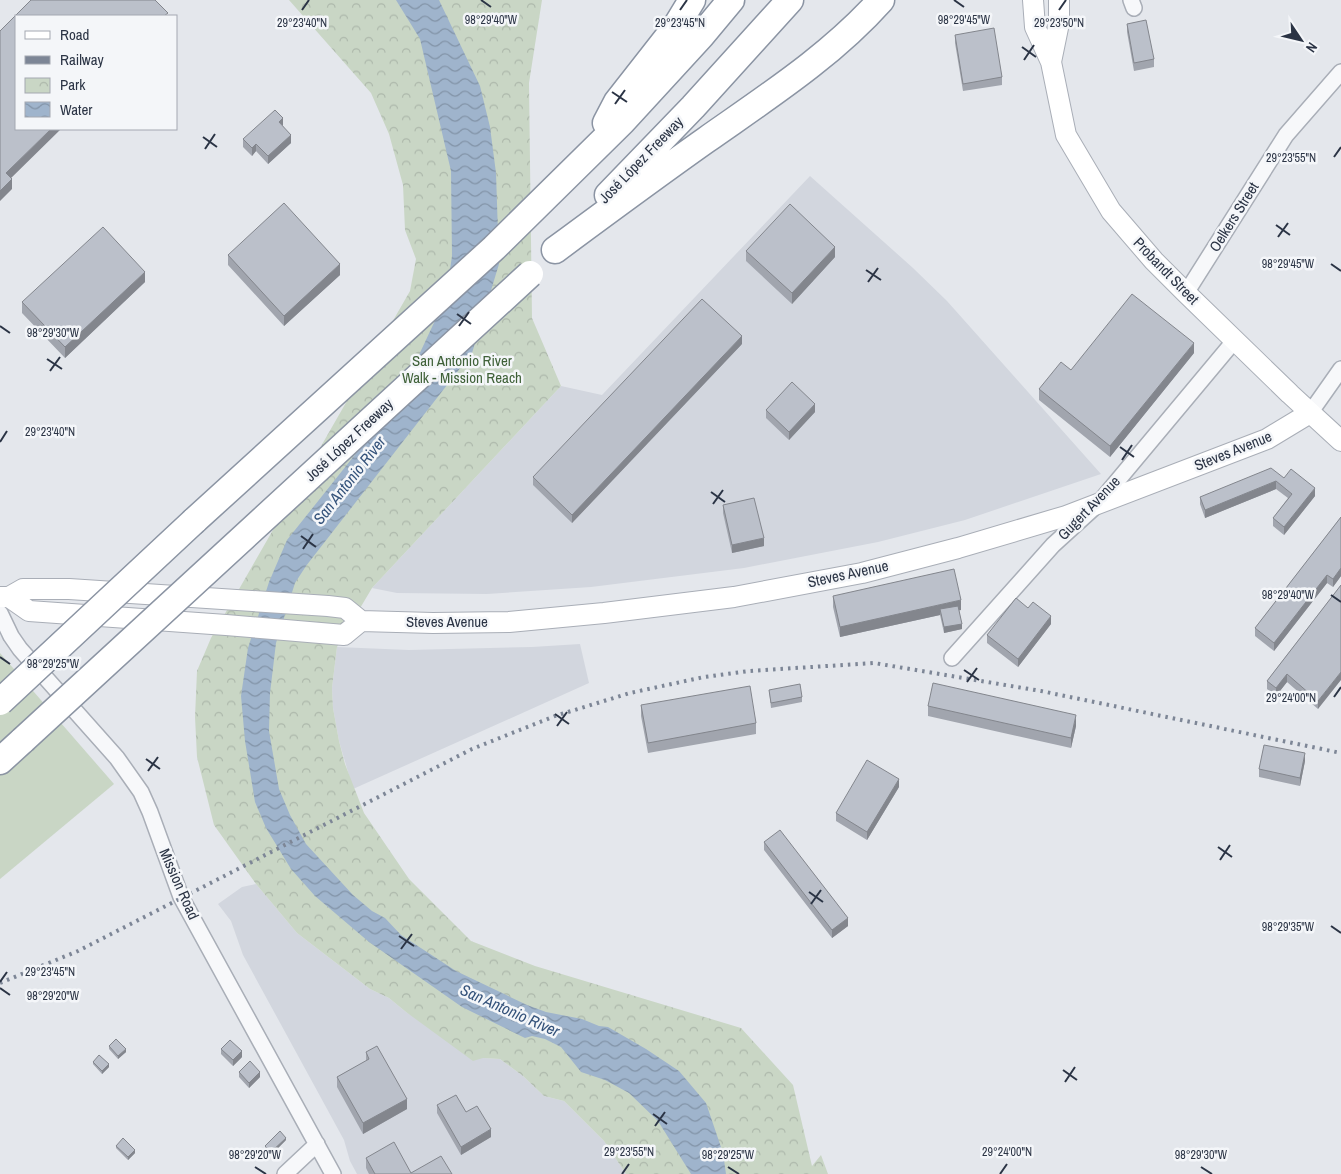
<svg xmlns="http://www.w3.org/2000/svg" width="1341" height="1174" font-family="'Archivo Narrow',sans-serif">
	<style>
		.built { fill: #d2d6de }
		.green { fill: #c9d6c5 }
		.park { fill: url(#park-crowns) }
		.water { fill: url(#water-waves) }
		.lines { fill: none; stroke-linecap: round; stroke-linejoin: round }
		.minor-casing { stroke: #a9aeb7; stroke-width: 18 }
		.secondary-casing { stroke: #a9aeb7; stroke-width: 22 }
		.motorway-casing { stroke: #8b94a3; stroke-width: 29 }
		.minor { stroke: #f7f8fa; stroke-width: 15 }
		.secondary { stroke: #fff; stroke-width: 20 }
		.motorway { stroke: #fff; stroke-width: 26 }
		.rail { stroke: #7d8696; stroke-width: 4; stroke-dasharray: 2.5 5; stroke-linecap: butt }
		.motorway-bridge-casing { stroke: #8b94a3; stroke-width: 29; stroke-linecap: butt }
		.motorway-bridge { stroke: #fff; stroke-width: 26 }
		.wall { fill: #a1a5ae }
		.shaded-wall { fill: #83868d }
		.building { fill: #bbc0ca; stroke: #83868d }
		.ticks { fill: none; stroke: #2b3445; stroke-width: 2 }
		.labels { text-anchor: middle; stroke-width: 5; stroke-linejoin: round; paint-order: stroke }
		.street-label { font-size: 15px; fill: #2b3445; stroke: #f4f6f9 }
		.park-label { font-size: 15px; fill: #3f6138; stroke: #f4f6f9 }
		.water-label { font-size: 16px; font-style: italic; fill: #34527a; stroke: #f4f6f9 }
		.ticks-label { font-size: 12px; text-anchor: middle; fill: #2b3445; stroke: #f4f6f9; stroke-width: 5; stroke-linejoin: round; paint-order: stroke }
	</style>
	<defs>
		<pattern id="park-crowns" width="20" height="18" patternUnits="userSpaceOnUse" patternTransform="scale(1.25)"><rect width="20" height="18" fill="#c9d6c5"/><path d="M2 6a3 3 0 1 1 6 0M12 15a3 3 0 1 1 6 0" fill="none" stroke="#adb8ab"/></pattern>
		<pattern id="water-waves" width="16" height="10" patternUnits="userSpaceOnUse" patternTransform="scale(1.25)"><rect width="16" height="10" fill="#9fb4cc"/><path d="M0 5q4-4 8 0t8 0" fill="none" stroke="#8293a7"/></pattern>
	</defs>
	<rect width="100%" height="100%" fill="#e4e7ec"/>
	<!-- built -->
	<path class="built" d="M810,176L913,268L947,301L1101,474L965,520L878,542L744,568L591,587L487,594L397,593L372,588L561,386L602,395Z
		M580,644L589,683L353,789L339,741L333,708L332,688L337,647L409,650L532,647Z
		M256,884L297,933L370,989L389,998L406,1012L483,1058L500,1059L523,1076L544,1096L564,1101L604,1141L626,1174H357L350,1161L344,1140L243,955L231,921L218,904L242,887Z"/>
	<!-- green -->
	<path class="green" d="M0,653L114,784L0,879Z"/>
	<!-- park -->
	<path class="park" d="M289,0H542L529,83L532,318L561,386L372,588L337,647L332,688L333,708L339,741L345,764L364,813L409,879L471,941L535,966L741,1028L793,1085L812,1166L821,1155L828,1174H626L604,1141L564,1101L544,1096L523,1076L500,1059L483,1058L473,1061L406,1012L389,998L370,989L297,933L256,884L214,825L197,757L195,717L197,671L211,638L410,291L416,259L405,230L403,185L389,134L371,93Z"/>
	<!-- water -->
	<path class="water" d="M396,0H439L480,86L490,127L496,173L499,264L472,353L306,566L295,583L276,643L270,693L269,731L279,789L290,815L306,844L353,895L372,911L385,918L401,935L456,971L527,1005L546,1012L582,1019L599,1026L608,1027L646,1049L679,1071L706,1103L723,1153L726,1174H691L658,1121L629,1093L605,1080L581,1072L561,1047L545,1039L532,1036L525,1038L462,1007L369,942L315,896L291,869L266,828L255,802L245,741L241,696L248,648L269,582L287,540L397,402L446,297L452,256L451,171L420,39Z"/>
	<g class="lines">
		<defs>
			<path id="minor" d="M1131,0L1134,8
				M1186,293L1286,135L1341,72
				M1310,413L1341,369
				M0,613L11,636L20,649L117,758L141,792L150,812L181,897L333,1174
				M952,658L1053,545L1098,504L1235,340
				M285,1174L317,1144"/>
			<path id="secondary" d="M1033,0L1035,27L1051,62
				M1059,0V23L1051,62L1066,135L1111,211L1154,261L1186,293L1290,394L1341,441
				M0,597H9L29,611L226,625L344,635L361,621
				M9,597L23,589H69L328,606L345,608L361,621L433,623L509,622L604,613L734,597L862,573L958,548L1066,516L1267,439L1310,413"/>
			<path id="motorway" d="M606,123L617,102L675,28L692,0
				M608,195L693,107L790,0
				M555,250C605,213 655,176 706,140C767,97 831,56 881,0
				M194,521L494,248L622,122L701,36L731,0
				M0,761L23,740"/>
		</defs>
		<!-- minor casing -->
		<use href="#minor" class="minor-casing"/>
		<!-- secondary casing -->
		<use href="#secondary" class="secondary-casing"/>
		<!-- motorway casing -->
		<use href="#motorway" class="motorway-casing"/>
		<!-- minor -->
		<use href="#minor" class="minor"/>
		<!-- secondary -->
		<use href="#secondary" class="secondary"/>
		<!-- motorway -->
		<use href="#motorway" class="motorway"/>
		<!-- rail -->
		<path class="rail" d="M0,983L78,951L472,749L555,716L630,693L704,677L749,671L874,663L1041,691L1341,753"/>
		<defs>
			<path id="motorway-bridge" d="M0,702L194,521
				M23,740L530,274"/>
		</defs>
		<!-- motorway-bridge casing -->
		<use href="#motorway-bridge" class="motorway-bridge-casing"/>
		<!-- motorway-bridge -->
		<use href="#motorway-bridge" class="motorway-bridge"/>
	</g>
	<!-- wall -->
	<path class="wall" d="M1127,24L1154,59V67L1134,71L1127,32Z
		M955,35L1002,77V85L963,91L955,43Z
		M283,126L291,143L268,164L256,151L252,156L243,147V139Z
		M746,251L835,257L792,304L746,261Z
		M228,255L340,275L284,326L228,265Z
		M145,282L65,358L22,313V302Z
		M742,344L572,523L533,485V477Z
		M1194,353L1110,457L1039,400V389L1071,370Z
		M766,410L815,412L789,440L766,418Z
		M1284,478L1315,496L1284,535L1273,526V518L1288,498L1276,489L1205,518L1200,504V497Z
		M723,505L764,546L732,553L723,513Z
		M1341,517V576L1333,587L1327,583L1274,651L1255,636V628Z
		M1341,585L1318,709L1287,682L1276,696L1267,689V681Z
		M833,596L961,610H959L962,629L944,633L940,615L840,637L833,607Z
		M1028,608L1051,624L1018,667L987,643V635Z
		M769,690L802,697V702L771,708Z
		M641,705L756,723V734L648,753L641,716Z
		M928,706L1076,726L1071,748L928,716Z
		M1305,761L1300,786L1259,777V769Z
		M899,787L867,840L836,821V813Z
		M764,842L848,926L832,938L764,850Z
		M109,1046L126,1052L118,1059L109,1049Z
		M221,1049L242,1057L233,1066L221,1054Z
		M366,1052L407,1109L363,1134L337,1087V1077L366,1061Z
		M93,1062L109,1067L102,1074L93,1064Z
		M239,1072L260,1077L249,1088L239,1077Z
		M437,1105L466,1112L491,1137L461,1155L437,1113Z
		M286,1140L271,1155L265,1148V1146Z
		M116,1146L135,1153L128,1160L116,1148Z
		M366,1158L411,1173L452,1174H369L366,1168Z"/>
	<!-- shaded-wall -->
	<path class="shaded-wall" d="M283,118V126L279,122Z
		M51,129H61L6,183V173Z
		M291,135V143L268,164V156Z
		M256,144V151L252,156V148Z
		M12,179V189L0,201V191Z
		M835,247V257L792,304V293Z
		M340,264V275L284,326V316Z
		M145,272V282L65,358V347Z
		M742,336V344L572,523V515Z
		M1194,343V353L1110,457V446Z
		M815,404V412L789,440V432Z
		M1276,481V489L1205,518V510Z
		M1315,488V496L1284,535V527Z
		M764,538V546L732,553V545Z
		M1341,568V576L1333,587V579Z
		M1327,575V583L1274,651V643Z
		M961,600V610L941,615L940,609V615L840,637V627Z
		M1051,616V624L1018,667V659Z
		M962,624V629L944,633V627Z
		M1341,672V680L1318,709V701Z
		M1287,674V682L1276,696V688Z
		M1076,715V726L1071,748V738Z
		M1305,753V761L1300,786V778Z
		M899,779V787L867,840V832Z
		M848,918V926L832,938V930Z
		M126,1049V1052L118,1059V1056Z
		M242,1051V1057L233,1066V1060Z
		M109,1064V1067L102,1074V1071Z
		M260,1072V1077L249,1088V1083Z
		M407,1099V1109L363,1134V1123Z
		M491,1129V1137L461,1155V1147Z
		M286,1138V1140L271,1155V1152Z
		M135,1150V1153L128,1160V1157Z"/>
	<!-- building -->
	<path class="building" d="M31,0H155L168,13L164,16H16V129H51L6,173L12,179L0,191V31Z
		M1146,20L1154,59L1134,63L1127,24Z
		M994,28L1002,77L963,84L955,35Z
		M275,110L283,118L279,122L291,135L268,156L256,144L252,148L243,139Z
		M284,203L340,264L284,316L228,255Z
		M790,204L835,247L792,293L746,251Z
		M103,227L145,272L65,347L22,302Z
		M1132,294L1194,343L1110,446L1039,389L1061,362L1071,370Z
		M702,299L742,336L572,515L533,477Z
		M792,382L815,404L789,432L766,410Z
		M1271,468L1284,478L1291,469L1315,488L1284,527L1273,518L1292,494L1276,481L1205,510L1200,497Z
		M754,498L764,538L732,545L723,505Z
		M1341,517V568L1333,579L1327,575L1274,643L1255,628Z
		M954,569L961,600L840,627L833,596Z
		M1341,585V672L1318,701L1287,674L1276,688L1267,681Z
		M1016,598L1028,608L1033,602L1051,616L1018,659L987,635Z
		M958,606L962,624L944,627L940,609Z
		M933,683L1076,715L1071,738L928,706Z
		M800,684L802,697L771,703L769,690Z
		M750,686L756,723L648,743L641,705Z
		M1264,745L1305,753L1300,778L1259,769Z
		M867,760L899,779L867,832L836,813Z
		M780,830L848,918L832,930L764,842Z
		M116,1039L126,1049L118,1056L109,1046Z
		M230,1040L242,1051L233,1060L221,1049Z
		M377,1046L407,1099L363,1123L337,1077L369,1059L366,1052Z
		M99,1055L109,1064L102,1071L93,1062Z
		M250,1061L260,1072L249,1083L239,1072Z
		M456,1095L466,1112L477,1106L491,1129L461,1147L437,1105Z
		M280,1131L286,1138L271,1152L265,1146Z
		M123,1138L135,1150L128,1157L116,1146Z
		M394,1142L411,1173L441,1156L452,1174H375L366,1158Z"/>
	<!-- ticks -->
	<path class="ticks" d="M481,0L491,7M954,0L964,7M302,10L309,0M680,10L687,0M1059,10L1066,0M1022,47L1036,57M1024,60L1034,45M612,92L627,102M615,104L625,90M203,137L217,147M205,149L215,134M1334,157L1341,147M1276,225L1290,235M1278,237L1288,223M1331,264L1341,271M866,270L881,280M868,282L878,268M457,314L471,324M0,326L10,333M459,326L469,312M47,359L62,369M50,371L60,357M0,442L7,431M1120,447L1134,457M1122,460L1132,445M711,492L725,502M713,504L723,490M301,536L316,547M303,549L313,534M1331,595L1341,602M0,657L10,664M964,670L979,680M967,682L977,668M1334,697L1341,687M555,714L569,724M557,726L567,712M146,759L160,769M148,771L158,757M1218,847L1232,857M1220,860L1230,845M809,892L823,902M811,904L821,890M1331,926L1341,933M399,936L414,946M401,949L412,934M0,982L7,972M0,988L10,995M1063,1070L1077,1080M1065,1082L1075,1067M653,1114L667,1124M655,1126L665,1112M255,1167L266,1174M728,1167L739,1174M1201,1167L1212,1174M622,1174L629,1164M1000,1174L1007,1164"/>
	<g class="labels">
		<!-- street labels -->
		<g class="street-label">
			<text transform="translate(641 160) rotate(-46)" y="5">José López Freeway</text>
			<text transform="translate(1234 217) rotate(-58)" y="5">Oelkers Street</text>
			<text transform="translate(1166 271) rotate(46)" y="5">Probandt Street</text>
			<text transform="translate(349 440) rotate(-43)" y="5">José López Freeway</text>
			<text transform="translate(1233 451) rotate(-22)" y="5">Steves Avenue</text>
			<text transform="translate(1089 508) rotate(-46)" y="5">Gugert Avenue</text>
			<text transform="translate(848 574) rotate(-12)" y="5">Steves Avenue</text>
			<text x="447" y="627">Steves Avenue</text>
			<text transform="translate(179 884) rotate(66)" y="5">Mission Road</text>
		</g>
		<!-- park labels -->
		<g class="park-label">
			<text x="462" y="366">San Antonio River<tspan x="462" dy="17">Walk - Mission Reach</tspan></text>
		</g>
		<!-- water labels -->
		<g class="water-label">
			<text transform="translate(349 480) rotate(-52)" y="6">San Antonio River</text>
			<text transform="translate(510 1010) rotate(24)" y="6">San Antonio River</text>
		</g>
	</g>
	<g class="ticks-label">
		<text x="491" y="24">98°29'40"W</text>
		<text x="964" y="24">98°29'45"W</text>
		<text x="302" y="27">29°23'40"N</text>
		<text x="680" y="27">29°23'45"N</text>
		<text x="1059" y="27">29°23'50"N</text>
		<text x="1291" y="162">29°23'55"N</text>
		<text x="1288" y="268">98°29'45"W</text>
		<text x="53" y="337">98°29'30"W</text>
		<text x="50" y="436">29°23'40"N</text>
		<text x="1288" y="599">98°29'40"W</text>
		<text x="53" y="668">98°29'25"W</text>
		<text x="1291" y="702">29°24'00"N</text>
		<text x="1288" y="931">98°29'35"W</text>
		<text x="50" y="976">29°23'45"N</text>
		<text x="53" y="1000">98°29'20"W</text>
		<text x="629" y="1156">29°23'55"N</text>
		<text x="1007" y="1156">29°24'00"N</text>
		<text x="255" y="1159">98°29'20"W</text>
		<text x="728" y="1159">98°29'25"W</text>
		<text x="1201" y="1159">98°29'30"W</text>
	</g>
	<!-- legend -->
	<rect x="15" y="15" width="162" height="115" fill="#f4f6f9" stroke="#a4a8b1"/>
	<rect x="25" y="31" width="25" height="8" fill="#ffffff" stroke="#a4a8b1"/>
	<text x="60" y="40" font-size="15" fill="#2b3445">Road</text>
	<rect x="25" y="56" width="25" height="8" fill="#7d8696" stroke="#a4a8b1"/>
	<text x="60" y="65" font-size="15" fill="#2b3445">Railway</text>
	<rect x="25" y="78" width="25" height="15" fill="url(#park-crowns)" stroke="#a4a8b1"/>
	<text x="60" y="90" font-size="15" fill="#2b3445">Park</text>
	<rect x="25" y="102" width="25" height="15" fill="url(#water-waves)" stroke="#a4a8b1"/>
	<text x="60" y="115" font-size="15" fill="#2b3445">Water</text>
	<!-- north arrow -->
	<g transform="translate(1301 40) rotate(125)" stroke="#f4f6f9" stroke-width="4" paint-order="stroke">
	<path d="M0-4L9 19L0 12L-9 19Z" fill="#2b3445"/>
	<text y="-8" font-size="14" font-weight="bold" text-anchor="middle" fill="#2b3445">N</text>
	</g>
</svg>
